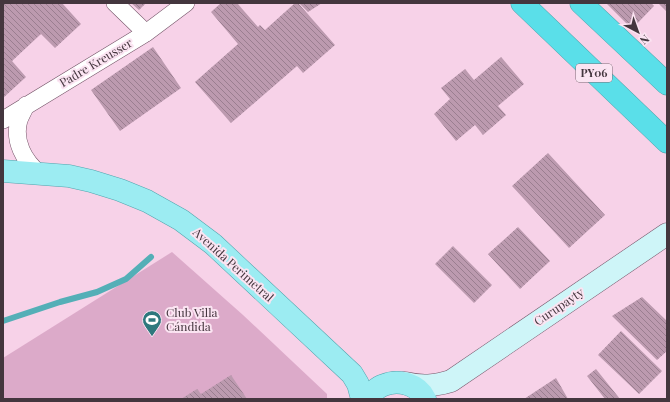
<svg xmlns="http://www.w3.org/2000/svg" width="670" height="402" font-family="'Playfair Display',serif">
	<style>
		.garden { fill: #dcaac9 }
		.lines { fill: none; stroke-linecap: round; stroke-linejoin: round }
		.stream { stroke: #54afb7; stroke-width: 6 }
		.building { fill: url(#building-back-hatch) }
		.street-casing { stroke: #755669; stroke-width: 18 }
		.secondary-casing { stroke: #755669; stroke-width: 23 }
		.primary-casing { stroke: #52a4ad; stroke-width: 23 }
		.highway-casing { stroke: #52a4ad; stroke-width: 23 }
		.street { stroke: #fff; stroke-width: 17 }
		.secondary { stroke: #cef5f8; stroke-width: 22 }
		.primary { stroke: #9cecf2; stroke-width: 22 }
		.highway { stroke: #5adfe9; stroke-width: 22 }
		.labels { text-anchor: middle; stroke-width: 4; stroke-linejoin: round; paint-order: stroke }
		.shield { fill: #fbe4f2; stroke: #7b6a74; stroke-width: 1 }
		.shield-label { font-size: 11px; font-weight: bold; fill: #44363e }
		.street-label { font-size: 12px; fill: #44363e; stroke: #fbe4f2 }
		.poi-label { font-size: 12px; fill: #44363e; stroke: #fbe4f2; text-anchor: start }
	</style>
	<defs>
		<pattern id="building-back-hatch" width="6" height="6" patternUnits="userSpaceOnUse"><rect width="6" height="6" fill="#bc9aaf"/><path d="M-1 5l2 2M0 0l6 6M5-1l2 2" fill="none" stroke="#9a7e90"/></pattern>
	</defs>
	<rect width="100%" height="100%" fill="#f7d2e8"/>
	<!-- garden -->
	<path class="garden" d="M172,252L243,315L327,394V399H3V358Z"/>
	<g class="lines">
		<!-- stream -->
		<path class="stream" d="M3,321L60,302L97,292L126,279L151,257"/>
	</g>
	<!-- building -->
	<path class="building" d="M3,3H62L81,24L55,48L41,34L12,61L26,77L3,98Z
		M131,3H146L139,10Z
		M221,3H237L258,27L260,25L265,30L295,3H298L335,45L303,73L297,66L231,123L195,82L238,44L211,12Z
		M299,3H322L308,12Z
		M606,3H651L654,6L632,29Z
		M658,3H667V12Z
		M153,47L181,88L120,131L91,90Z
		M501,57L524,84L498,106L506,115L483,135L475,125L456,141L434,114L450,99L441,88L465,69L474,80Z
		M548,153L605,215L569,248L512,186Z
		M518,227L550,261L520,289L488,254Z
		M453,246L492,285L474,303L435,264Z
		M642,297L667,321V351L657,360L612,316Z
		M621,331L662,371L639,394L598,355Z
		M596,369L620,399H605L587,376Z
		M231,375L247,399H181L197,389L201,394Z
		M556,378L568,399H524Z"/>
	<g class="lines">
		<defs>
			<path id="street" d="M115,3L146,33
				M26,105C24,110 21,115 19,120C13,141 24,161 40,174
				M3,120L146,33L186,3"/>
			<path id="secondary" d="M405,383C422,387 435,386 451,381L667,234"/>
			<path id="primary" d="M3,171L69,176L91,181L120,190L147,201L181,220L213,244L352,374L358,384L362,399
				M367,399C372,393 377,387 384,385C398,379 418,384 425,399"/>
			<path id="highway" d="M522,3L667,142
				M581,3L667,84"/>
		</defs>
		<!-- street casing -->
		<use href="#street" class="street-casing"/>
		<!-- secondary casing -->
		<use href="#secondary" class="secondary-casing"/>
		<!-- primary casing -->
		<use href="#primary" class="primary-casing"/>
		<!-- highway casing -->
		<use href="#highway" class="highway-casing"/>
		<!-- street -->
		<use href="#street" class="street"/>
		<!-- secondary -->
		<use href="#secondary" class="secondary"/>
		<!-- primary -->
		<use href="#primary" class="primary"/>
		<!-- highway -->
		<use href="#highway" class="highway"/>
	</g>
	<!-- icons -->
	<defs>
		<symbol id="stadium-pin" viewBox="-11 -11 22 30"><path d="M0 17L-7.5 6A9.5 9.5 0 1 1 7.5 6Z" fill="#2e787d" stroke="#fbe4f2"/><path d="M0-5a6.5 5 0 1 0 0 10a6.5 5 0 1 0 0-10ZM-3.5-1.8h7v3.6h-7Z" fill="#fff"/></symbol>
	</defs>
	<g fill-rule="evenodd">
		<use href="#stadium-pin" x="141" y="309" width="22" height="30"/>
	</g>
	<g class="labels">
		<!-- shield labels -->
		<rect class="shield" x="576" y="64" width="36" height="18" rx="3"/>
		<g class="shield-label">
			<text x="594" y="77">PY06</text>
		</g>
		<!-- street labels -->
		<g class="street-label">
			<text transform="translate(96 63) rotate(-31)" y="4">Padre Kreusser</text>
			<text transform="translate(233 265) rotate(42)" y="4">Avenida Perimetral</text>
			<text transform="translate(559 307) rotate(-34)" y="4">Curupayty</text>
		</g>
		<!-- poi labels -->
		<g class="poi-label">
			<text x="166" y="317">Club Villa<tspan x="166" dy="14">Cándida</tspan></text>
		</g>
	</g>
	<!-- border -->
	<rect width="670" height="402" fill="none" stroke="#44363e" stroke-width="8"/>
	<!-- north arrow -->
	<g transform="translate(638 32) rotate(139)" stroke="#fbe4f2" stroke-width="3" paint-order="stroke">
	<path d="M0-3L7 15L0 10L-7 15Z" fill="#44363e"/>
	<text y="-6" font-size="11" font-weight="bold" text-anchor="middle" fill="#44363e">N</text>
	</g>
</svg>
